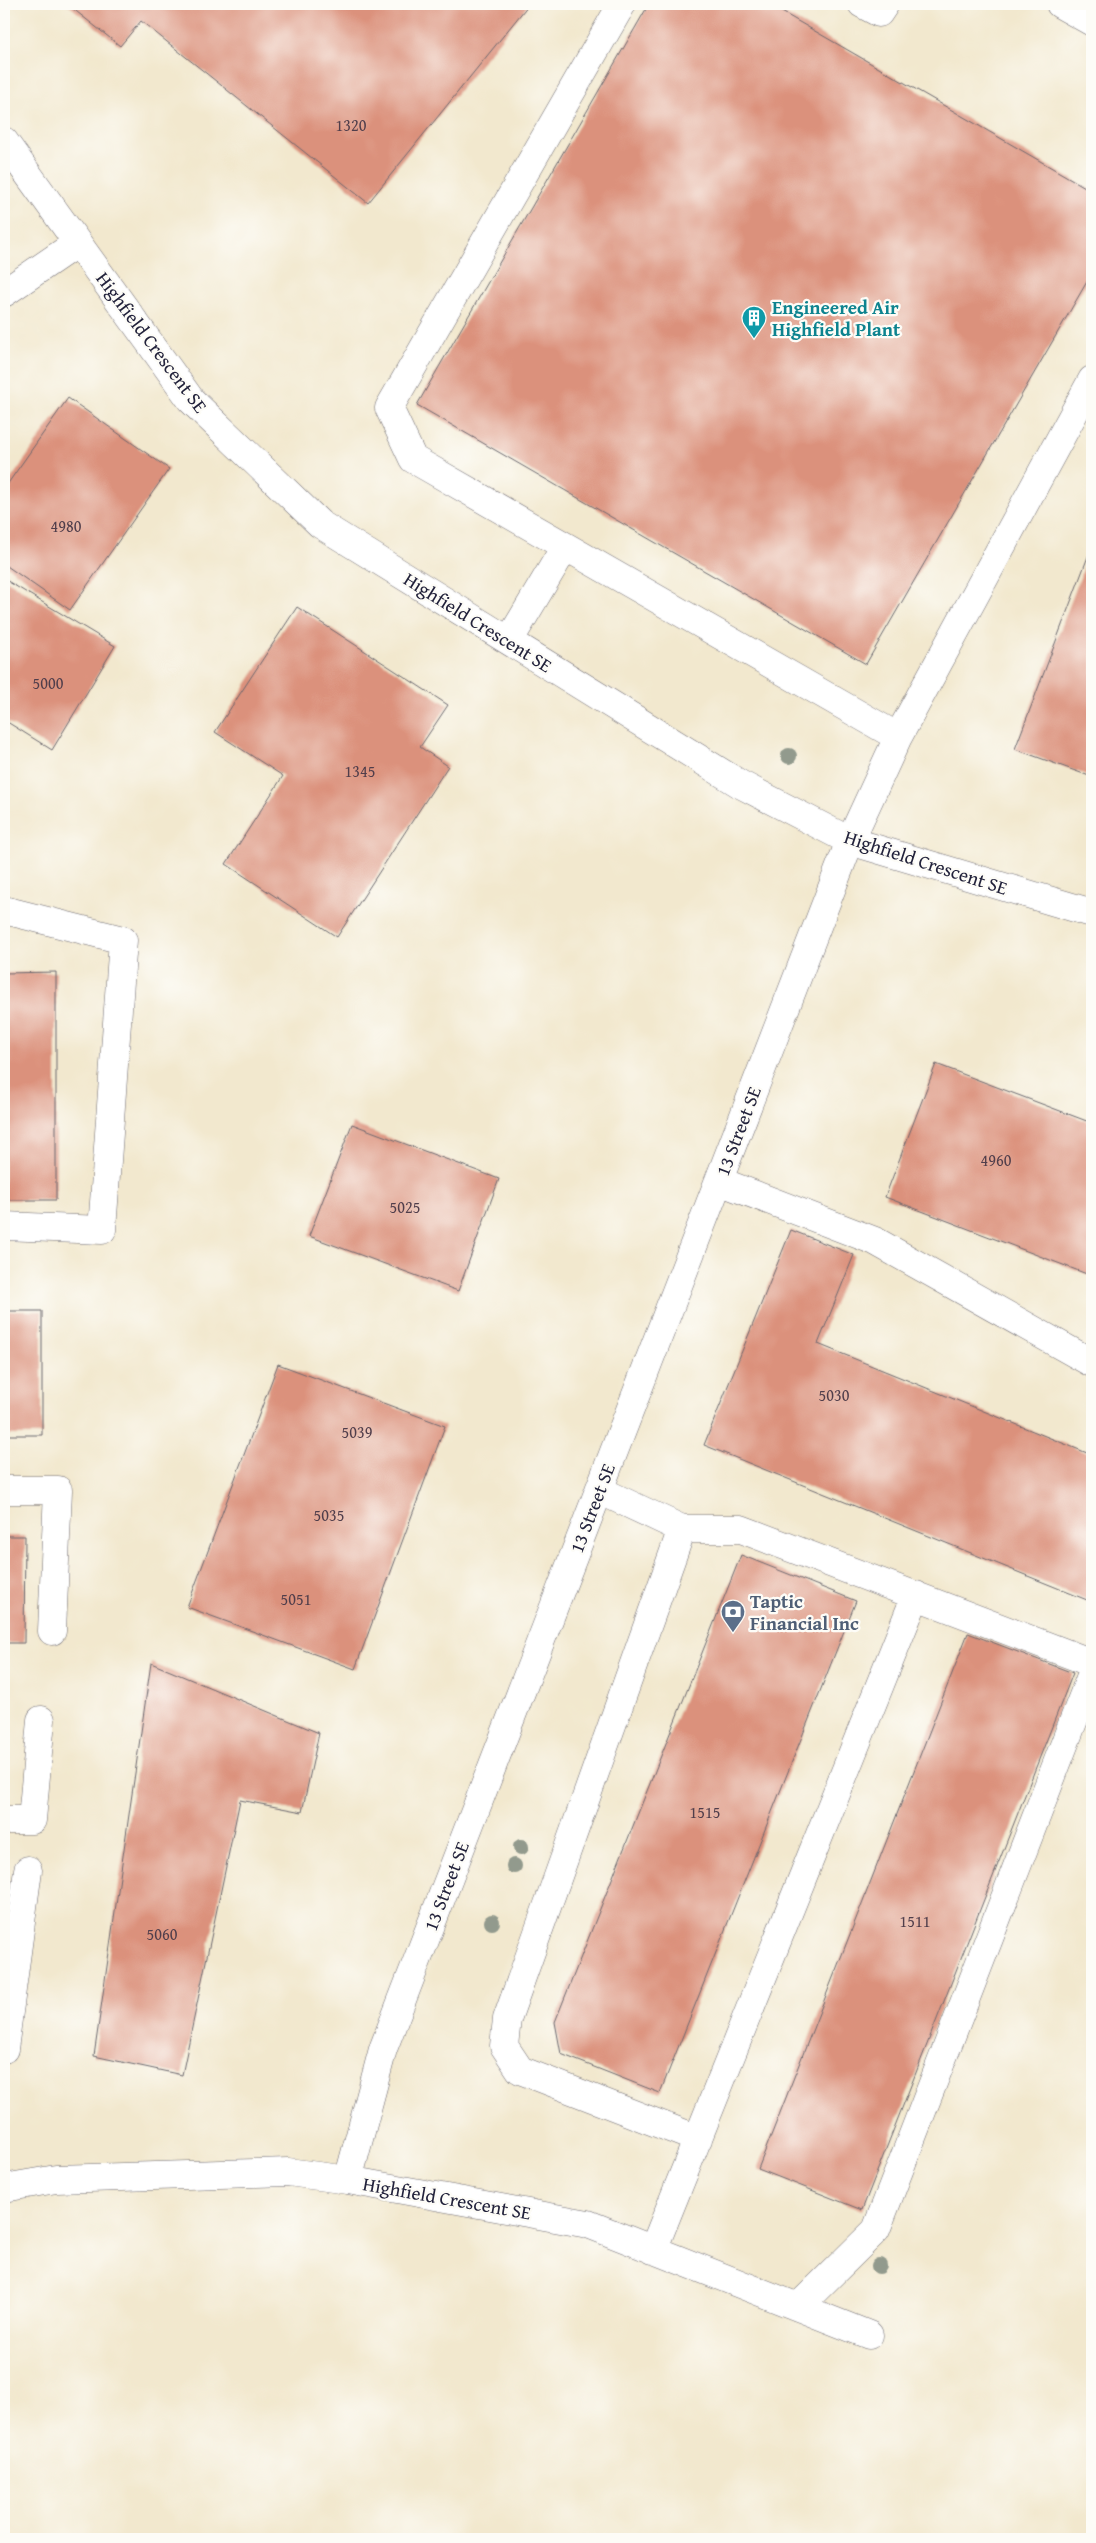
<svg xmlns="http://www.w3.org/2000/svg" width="1096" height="2543" font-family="'Gentium Book Plus',serif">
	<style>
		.building { fill: #db917b }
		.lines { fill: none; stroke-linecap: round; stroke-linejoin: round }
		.minor-casing { stroke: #6b676e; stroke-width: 29 }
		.minor { stroke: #fff; stroke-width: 28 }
		.tree { fill: #929a8d }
		.labels { text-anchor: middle; stroke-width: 4.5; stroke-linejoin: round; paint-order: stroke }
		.number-label { font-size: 16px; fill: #503e4b }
		.culture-label { font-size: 19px; font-weight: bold; fill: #0d838f; stroke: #fdfcf7; text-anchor: start }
		.street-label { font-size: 19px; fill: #22223b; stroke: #fdfcf7 }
		.service-label { font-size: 19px; font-weight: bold; fill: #4e5e75; stroke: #fdfcf7; text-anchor: start }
	</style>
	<rect width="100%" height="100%" fill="#fdfcf7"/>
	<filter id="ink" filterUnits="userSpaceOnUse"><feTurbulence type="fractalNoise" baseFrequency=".02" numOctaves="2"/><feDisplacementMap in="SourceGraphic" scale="10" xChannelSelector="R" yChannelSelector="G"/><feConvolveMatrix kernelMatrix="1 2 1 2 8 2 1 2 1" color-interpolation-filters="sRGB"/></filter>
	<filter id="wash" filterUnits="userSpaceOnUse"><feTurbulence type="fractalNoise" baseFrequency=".0096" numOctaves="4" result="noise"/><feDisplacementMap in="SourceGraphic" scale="20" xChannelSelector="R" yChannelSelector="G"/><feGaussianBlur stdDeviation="1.12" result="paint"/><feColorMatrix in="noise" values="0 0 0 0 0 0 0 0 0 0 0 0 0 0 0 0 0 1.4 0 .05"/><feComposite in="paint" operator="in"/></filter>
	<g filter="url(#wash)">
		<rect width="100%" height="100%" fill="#f2e8ce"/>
		<g id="blocks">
			<!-- building -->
			<path class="building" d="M67,4H529L368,203L141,21L120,46Z
				M649,4H768L1092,191V273L866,664L417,405Z
				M68,398L169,469L70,610L4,564V489Z
				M1092,546V777L1015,749Z
				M4,579L115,646L52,750L4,720Z
				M297,607L448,705L420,747L448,766L337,937L226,864L283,776L215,732Z
				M56,972V1200H4V973Z
				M936,1064L1092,1123V1276L885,1197Z
				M352,1124L499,1179L458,1291L309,1236Z
				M791,1230L854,1255L818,1344L1092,1455V1602L704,1445Z
				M4,1311H42V1435H4Z
				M278,1364L445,1426L355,1669L187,1607Z
				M4,1536H25L24,1643H4Z
				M741,1555L856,1601L660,2093L561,2054L555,2022Z
				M968,1633L1073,1673L862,2210L758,2169Z
				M151,1663L319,1733L302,1812L240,1800L182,2075L94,2056Z"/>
		</g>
	</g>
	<g filter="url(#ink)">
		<use href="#blocks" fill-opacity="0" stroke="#6b676e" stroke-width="1"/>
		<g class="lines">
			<defs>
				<path id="minor" d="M622,4L389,408L413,459L898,737
					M862,4L879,13L885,4
					M1060,4L1092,22
					M4,141L191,400L320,524L740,784L850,841L1092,913
					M4,293L77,243
					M509,641L565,547
					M4,910L123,940L102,1230L4,1226
					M719,1181L875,1241L1092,1363
					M4,1490H58L52,1631
					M599,1490L682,1529H741L1092,1663
					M682,1529L507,2019L504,2046L520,2070L698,2139
					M4,1820H32L41,1720
					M4,2049L28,1870
					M348,2180L383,2049L850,841L898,737L1092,380
					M4,2188L56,2179L288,2172L348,2180L588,2224L869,2335
					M653,2250L916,1595
					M798,2307L876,2230L1092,1673"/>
			</defs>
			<!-- minor casing -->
			<use href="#minor" class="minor-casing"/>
			<!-- minor -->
			<use href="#minor" class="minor"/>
		</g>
		<!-- trees -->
		<g class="tree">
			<circle cx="789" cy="756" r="8"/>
			<circle cx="521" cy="1847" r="8"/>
			<circle cx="514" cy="1866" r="8"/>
			<circle cx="492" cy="1922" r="8"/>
			<circle cx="879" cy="2266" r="8"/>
		</g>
	</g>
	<!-- icons -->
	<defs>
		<symbol id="building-pin" viewBox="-11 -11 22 30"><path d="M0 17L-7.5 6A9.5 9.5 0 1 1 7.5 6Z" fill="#0f9aa8" stroke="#fdfcf7"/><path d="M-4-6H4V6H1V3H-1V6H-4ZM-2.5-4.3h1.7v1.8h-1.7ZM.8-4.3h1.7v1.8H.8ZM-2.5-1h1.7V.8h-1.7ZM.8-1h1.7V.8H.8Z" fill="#fff"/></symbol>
		<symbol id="bank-pin" viewBox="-11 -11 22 30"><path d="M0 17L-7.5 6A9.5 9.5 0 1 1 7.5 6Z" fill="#5c6f8a" stroke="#fdfcf7"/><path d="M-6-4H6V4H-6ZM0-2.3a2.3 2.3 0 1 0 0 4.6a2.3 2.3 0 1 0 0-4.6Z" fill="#fff"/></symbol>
	</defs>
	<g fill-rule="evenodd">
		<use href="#building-pin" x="740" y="304" width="28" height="38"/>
		<use href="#bank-pin" x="719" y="1598" width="28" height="38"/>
	</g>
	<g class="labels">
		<!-- number labels -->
		<g class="number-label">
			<text x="351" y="131">1320</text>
			<text x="66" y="532">4980</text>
			<text x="48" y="689">5000</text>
			<text x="360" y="777">1345</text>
			<text x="996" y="1166">4960</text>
			<text x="405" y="1213">5025</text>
			<text x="834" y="1401">5030</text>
			<text x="357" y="1438">5039</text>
			<text x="329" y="1521">5035</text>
			<text x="296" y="1605">5051</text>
			<text x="705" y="1818">1515</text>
			<text x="915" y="1927">1511</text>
			<text x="162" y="1940">5060</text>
		</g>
		<!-- culture labels -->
		<g class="culture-label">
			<text x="772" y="314">Engineered Air<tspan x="772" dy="22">Highfield Plant</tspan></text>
		</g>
		<!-- street labels -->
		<g class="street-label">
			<text transform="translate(152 342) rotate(53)" y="7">Highfield Crescent SE</text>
			<text transform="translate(478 622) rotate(32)" y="7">Highfield Crescent SE</text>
			<text transform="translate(926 862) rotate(18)" y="7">Highfield Crescent SE</text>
			<text transform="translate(738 1131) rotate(-69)" y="7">13 Street SE</text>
			<text transform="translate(592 1508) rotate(-69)" y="7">13 Street SE</text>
			<text transform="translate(446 1886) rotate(-69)" y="7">13 Street SE</text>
			<text transform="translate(447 2198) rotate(10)" y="7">Highfield Crescent SE</text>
		</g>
		<!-- service labels -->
		<g class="service-label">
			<text x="750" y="1608">Taptic<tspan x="750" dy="22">Financial Inc</tspan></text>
		</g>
	</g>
	<!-- margin -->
	<rect width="1096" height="2543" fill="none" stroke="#fdfcf7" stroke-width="20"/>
</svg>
